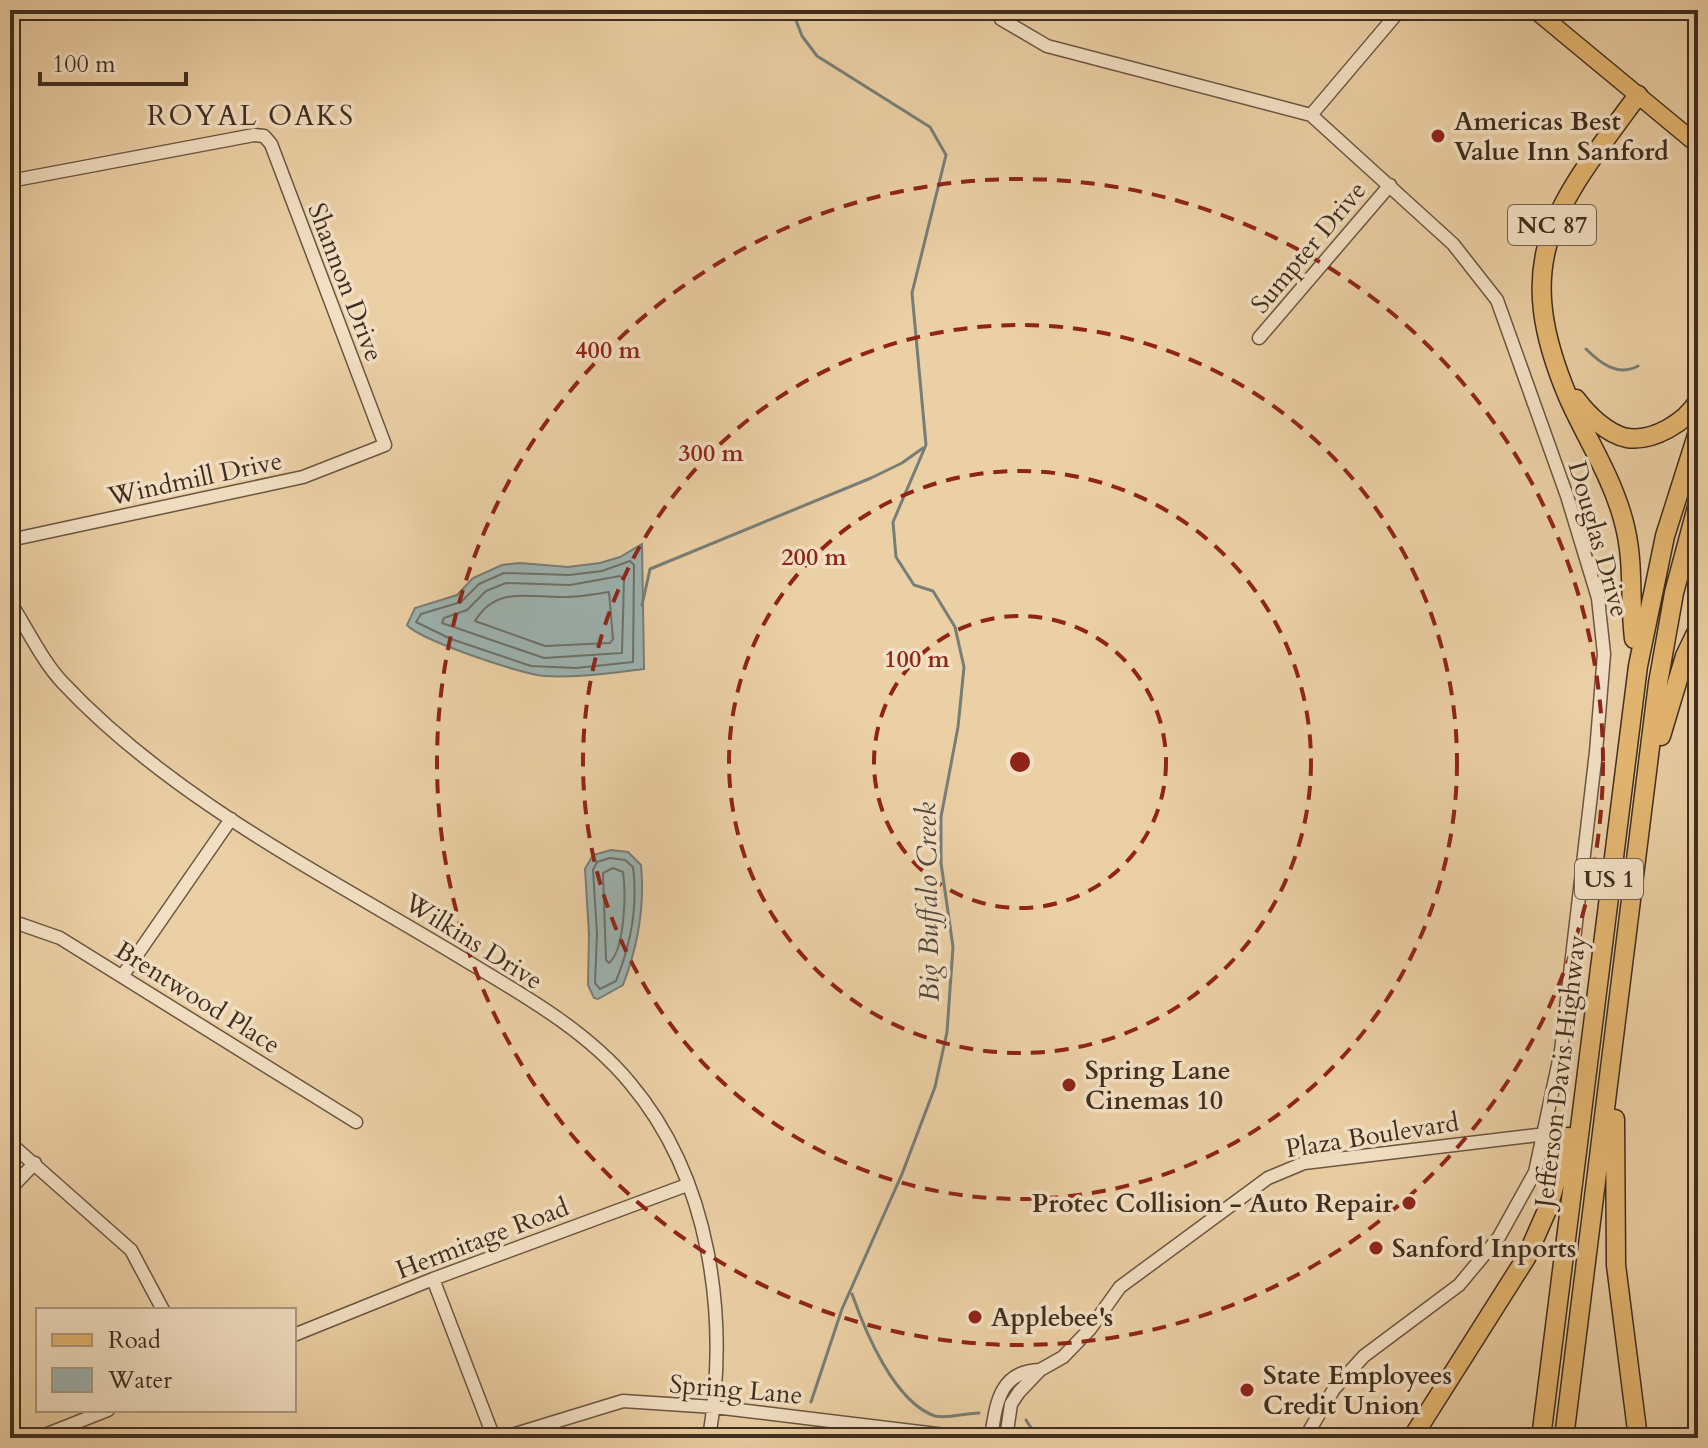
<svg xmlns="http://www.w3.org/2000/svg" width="1708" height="1448" font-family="Cardo,serif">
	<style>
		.water { fill: #9db4b2; stroke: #777e78; stroke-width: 2 }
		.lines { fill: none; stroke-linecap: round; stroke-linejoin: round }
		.shore { stroke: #6e7169; stroke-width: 2 }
		.stream { stroke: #777e78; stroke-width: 3 }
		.minor-casing { stroke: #6a5641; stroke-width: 15 }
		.major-casing { stroke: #3f2e20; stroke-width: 19 }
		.highway-casing { stroke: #3f2e20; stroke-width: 21 }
		.minor { stroke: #f3e0c4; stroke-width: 12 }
		.major { stroke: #e6b872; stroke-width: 16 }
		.highway { stroke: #e6b872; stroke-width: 18 }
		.ring { fill: none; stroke: #8f2418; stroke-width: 4; stroke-dasharray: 14 10 }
		.poi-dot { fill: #8f2418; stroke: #f3e0c4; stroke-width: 3 }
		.labels { text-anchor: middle; stroke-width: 7; stroke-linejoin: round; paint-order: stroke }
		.shield { fill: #f3e0c4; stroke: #756351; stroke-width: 2 }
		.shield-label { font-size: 24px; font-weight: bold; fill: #3f2e20 }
		.poi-label { font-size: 26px; font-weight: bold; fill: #3f2e20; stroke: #f3e0c4; text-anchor: start }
		.street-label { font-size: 26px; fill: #3f2e20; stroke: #f3e0c4 }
		.neighbourhood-label { font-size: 28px; letter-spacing: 2px; fill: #3f2e20; stroke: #f3e0c4 }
		.water-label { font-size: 28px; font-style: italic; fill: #52493d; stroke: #f3e0c4 }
		.centre { fill: #8f2418; stroke: #f3e0c4; stroke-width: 4 }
		.ring-label { font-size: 24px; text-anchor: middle; font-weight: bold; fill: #8f2418; stroke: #f3e0c4; stroke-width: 7; stroke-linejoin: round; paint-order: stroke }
	</style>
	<rect width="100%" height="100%" fill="#ecd0a5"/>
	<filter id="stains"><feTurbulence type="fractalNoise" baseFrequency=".0025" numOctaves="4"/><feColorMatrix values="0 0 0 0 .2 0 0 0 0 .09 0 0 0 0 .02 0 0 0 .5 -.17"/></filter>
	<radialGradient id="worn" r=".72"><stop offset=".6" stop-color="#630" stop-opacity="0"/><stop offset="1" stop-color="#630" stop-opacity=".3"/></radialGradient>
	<!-- water -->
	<path class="water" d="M642,544L644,669C611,673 578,678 545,676C523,675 420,640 407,625L415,608L457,595L473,578L502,565L520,563L568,567L600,563L620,557Z
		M611,850L628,852L641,865C645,907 638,946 623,985L598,999L594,998L588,985L589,934L585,869L593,855Z"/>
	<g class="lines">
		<!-- shore -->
		<path class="shore" d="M630,561L634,565L633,662L576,668L531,666L451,639L416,622L421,614L461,602L479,584L504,573L569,575L602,571Z
			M620,576L624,580L622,653L544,658L442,623L444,618L467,610L486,591L506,583L570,585Z
			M609,592L613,639L610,643L545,646L475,621C497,585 530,598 565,597C580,597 595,594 609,592Z
			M610,858L625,860L633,867C638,906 631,944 616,981L600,989L595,983L597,934L593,870L597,862Z
			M613,868L623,872C626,893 625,950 609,963L606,960L603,873Z"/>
		<!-- stream -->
		<path class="stream" d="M792,10L802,36L817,56L930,127L946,155L912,293L926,445L893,522L896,557L914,585L933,591L955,627L964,667L958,727L941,817V863L953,947L947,1032L935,1087L902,1174L842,1309L811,1402
			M1586,349C1600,363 1618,377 1638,366
			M642,605L650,569L871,478L902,463L923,448
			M852,1294C865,1331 894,1402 935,1416C946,1419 967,1413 979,1413
			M1026,1420L1035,1434
			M806,1438L807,1430"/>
		<defs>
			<path id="minor" d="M1001,19L1047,46L1311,115L1453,244L1497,300L1567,496L1598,598L1604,654L1596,752L1561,1051L1535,1172L1499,1237L1459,1285L1364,1356L1334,1389L1305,1438
				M1311,115L1400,10
				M10,181L254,135L264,136L271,144L385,445L303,477L10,540
				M1259,338L1390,185
				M10,602C27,628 42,661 63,683C170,797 317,871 450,951C512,989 583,1026 630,1083C711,1179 729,1317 709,1438
				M10,924H20L60,938L356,1122
				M123,975L231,819
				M10,1143L131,1250L163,1310
				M10,1189L35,1163
				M433,1279L494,1438
				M294,1335L433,1279L687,1185
				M37,1438L108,1410
				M502,1438L623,1401L714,1407L970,1438
				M991,1438C996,1404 999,1371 1040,1370
				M1006,1438L1011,1404L1019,1392L1040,1370L1063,1357L1090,1329L1120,1287L1268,1178L1304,1163L1546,1134"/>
			<path id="major" d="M1535,10L1698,145"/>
			<path id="highway" d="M1576,399C1587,414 1607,434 1627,438C1653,442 1686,422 1698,401
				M1634,639C1629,597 1635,561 1623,519C1611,475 1586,438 1568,397C1509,257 1556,207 1638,95
				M1661,736L1685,656L1698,629
				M1615,1119L1616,1265L1638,1438
				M1412,1438L1526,1258L1548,1208L1568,1137
				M1541,1438L1638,666L1665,536L1698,432
				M1564,1438L1658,683L1674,593L1698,503"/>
		</defs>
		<!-- minor casing -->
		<use href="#minor" class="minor-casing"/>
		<!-- major casing -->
		<use href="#major" class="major-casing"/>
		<!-- highway casing -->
		<use href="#highway" class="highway-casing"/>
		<!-- minor -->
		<use href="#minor" class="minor"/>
		<!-- major -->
		<use href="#major" class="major"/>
		<!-- highway -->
		<use href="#highway" class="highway"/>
	</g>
	<!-- distance rings -->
	<g class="ring">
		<circle cx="1020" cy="762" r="146"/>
		<circle cx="1020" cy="762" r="291"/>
		<circle cx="1020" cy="762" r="437"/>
		<circle cx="1020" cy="762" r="583"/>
	</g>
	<!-- markers -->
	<g class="poi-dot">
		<circle cx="1438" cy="136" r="8"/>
		<circle cx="1069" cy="1085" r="8"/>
		<circle cx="1409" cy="1203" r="8"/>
		<circle cx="1376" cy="1248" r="8"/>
		<circle cx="975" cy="1317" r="8"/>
		<circle cx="1247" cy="1390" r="8"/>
	</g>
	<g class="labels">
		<!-- shield labels -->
		<g class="shield">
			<rect x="1508" y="205" width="88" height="40" rx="6"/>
			<rect x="1575" y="859" width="68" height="40" rx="6"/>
		</g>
		<g class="shield-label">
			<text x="1552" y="233">NC 87</text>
			<text x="1609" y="887">US 1</text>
		</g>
		<!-- poi labels -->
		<g class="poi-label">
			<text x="1454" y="130">Americas Best<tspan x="1454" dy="30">Value Inn Sanford</tspan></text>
			<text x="1085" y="1079">Spring Lane<tspan x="1085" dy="30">Cinemas 10</tspan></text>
			<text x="1393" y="1212" text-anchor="end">Protec Collision - Auto Repair</text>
			<text x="1392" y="1257">Sanford Inports</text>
			<text x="991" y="1326">Applebee's</text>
			<text x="1263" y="1384">State Employees<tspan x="1263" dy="30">Credit Union</tspan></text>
		</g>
		<!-- street labels -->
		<g class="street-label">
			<text transform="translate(1308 247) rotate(-50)" y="9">Sumpter Drive</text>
			<text transform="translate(346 282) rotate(69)" y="9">Shannon Drive</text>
			<text transform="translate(195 478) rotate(-12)" y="9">Windmill Drive</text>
			<text transform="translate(1599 539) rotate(74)" y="9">Douglas Drive</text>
			<text transform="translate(474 941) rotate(32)" y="9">Wilkins Drive</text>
			<text transform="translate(198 997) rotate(32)" y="9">Brentwood Place</text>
			<text transform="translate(1560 1071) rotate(-83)" y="9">Jefferson Davis Highway</text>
			<text transform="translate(1372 1135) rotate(-9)" y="9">Plaza Boulevard</text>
			<text transform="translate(482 1238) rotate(-21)" y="9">Hermitage Road</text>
			<text transform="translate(736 1389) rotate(5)" y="9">Spring Lane</text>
		</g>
		<!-- neighbourhood labels -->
		<g class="neighbourhood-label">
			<text x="251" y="125">ROYAL OAKS</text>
		</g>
		<!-- water labels -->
		<g class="water-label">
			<text transform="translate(927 902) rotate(-91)" y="10">Big Buffalo Creek</text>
		</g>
	</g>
	<circle cx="1020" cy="762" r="12" class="centre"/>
	<g class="ring-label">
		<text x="608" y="358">400 m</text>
		<text x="711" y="461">300 m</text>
		<text x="814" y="565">200 m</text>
		<text x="917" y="667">100 m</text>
	</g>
	<!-- margin -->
	<rect width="1708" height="1448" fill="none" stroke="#ecd0a5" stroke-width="40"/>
	<rect x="12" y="12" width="1684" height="1424" fill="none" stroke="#3f2e20" stroke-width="4"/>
	<rect x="20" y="20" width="1668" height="1408" fill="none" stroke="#3f2e20" stroke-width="2"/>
	<!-- legend -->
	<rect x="36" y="1308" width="260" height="104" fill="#f3e0c4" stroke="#ab9982" stroke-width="2"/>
	<rect x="52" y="1334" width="40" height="12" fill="#e6b872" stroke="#ab9982" stroke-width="2"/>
	<text x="108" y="1348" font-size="24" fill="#3f2e20">Road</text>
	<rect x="52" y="1368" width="40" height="24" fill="#9db4b2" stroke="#ab9982" stroke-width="2"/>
	<text x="108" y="1388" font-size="24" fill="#3f2e20">Water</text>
	<!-- scale -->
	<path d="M40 72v12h146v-12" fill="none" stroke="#3f2e20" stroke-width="4"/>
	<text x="52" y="72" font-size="24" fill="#3f2e20" stroke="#f3e0c4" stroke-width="6" paint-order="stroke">100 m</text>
	<rect width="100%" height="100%" filter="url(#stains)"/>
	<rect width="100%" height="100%" fill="url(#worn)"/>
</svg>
